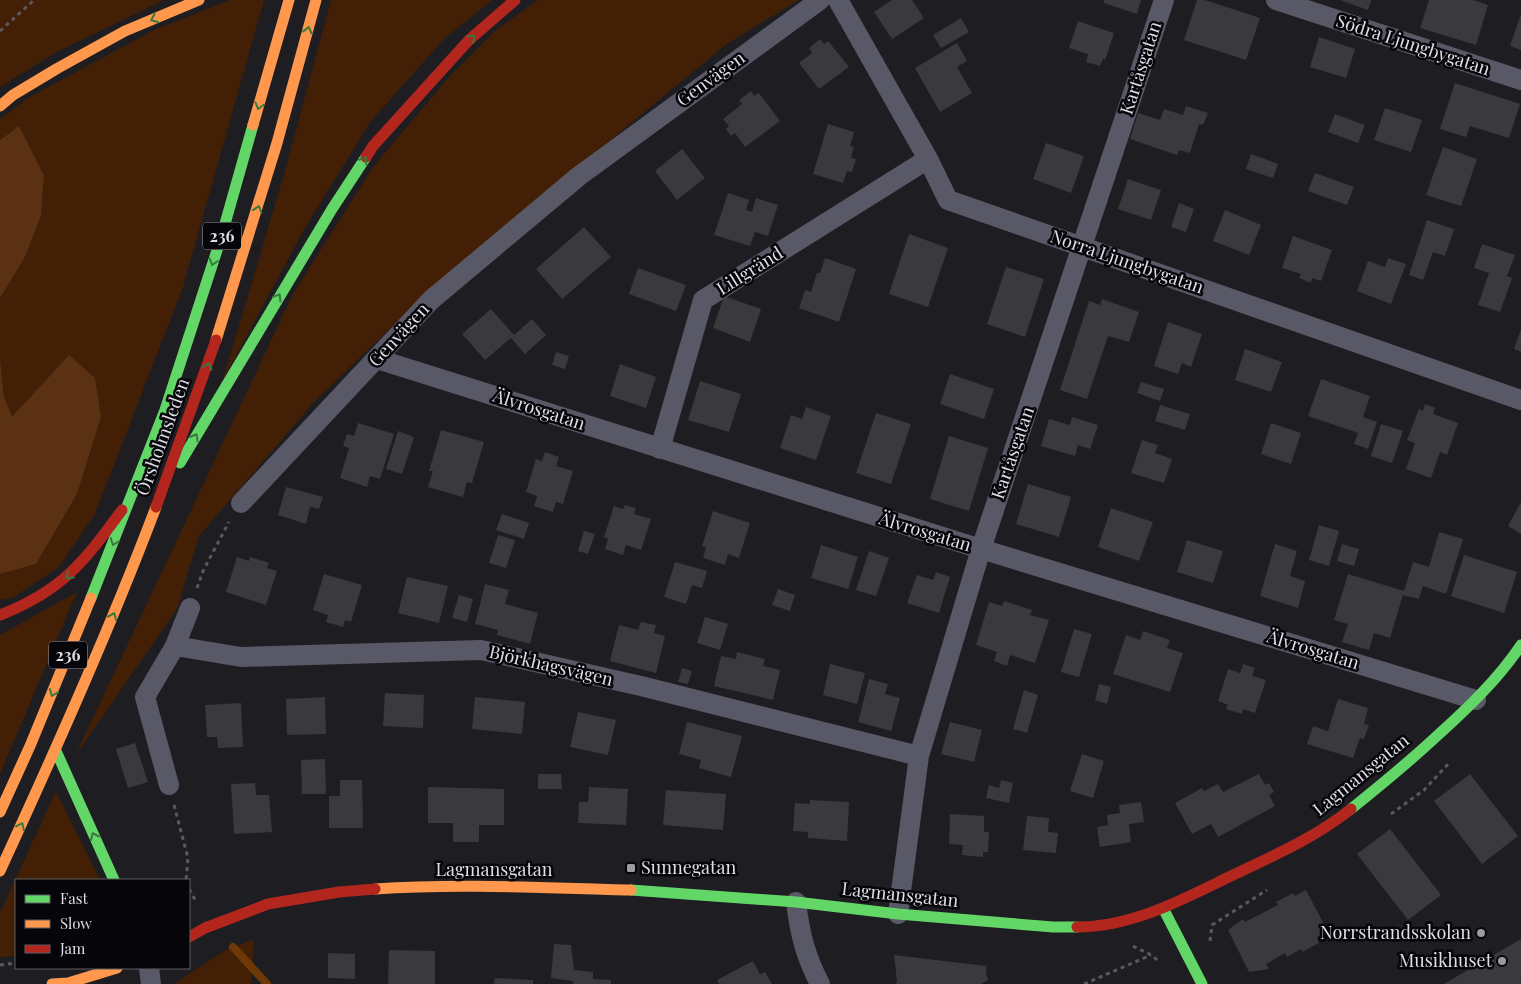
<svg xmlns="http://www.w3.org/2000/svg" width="1521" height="984" font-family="'Playfair Display',serif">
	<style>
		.green { fill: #432005 }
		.forest { fill: #5a3112 }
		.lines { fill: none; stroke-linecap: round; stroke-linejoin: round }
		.stream { stroke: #6f3807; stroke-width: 8 }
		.building { fill: #39393e }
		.path { stroke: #5a5963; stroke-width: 3; stroke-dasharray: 4 4; stroke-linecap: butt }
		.street { stroke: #595866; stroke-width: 20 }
		.fast { stroke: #63d668; stroke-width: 11 }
		.slow { stroke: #ff974d; stroke-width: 11 }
		.jam { stroke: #b3261e; stroke-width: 11 }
		.oneway { stroke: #39783e }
		.poi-dot { fill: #9b9aa1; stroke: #06060a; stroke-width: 2 }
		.labels { text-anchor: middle; stroke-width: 5; stroke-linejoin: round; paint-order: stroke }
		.shield { fill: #06060a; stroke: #9e9da4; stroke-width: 1 }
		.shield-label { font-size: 16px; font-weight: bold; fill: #dfdee6 }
		.street-label { font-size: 18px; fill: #dfdee6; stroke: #06060a }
		.poi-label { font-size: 18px; fill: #dfdee6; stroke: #06060a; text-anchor: end }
	</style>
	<rect width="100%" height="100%" fill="#1d1d22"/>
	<!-- green -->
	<path class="green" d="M0,0H164L55,53L0,87Z
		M230,0H264L183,287L95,514L59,567L12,598L0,600V574L36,564L77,494L101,417L69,355L12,418L4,397L0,359V298L24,259L41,216L44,175L19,126L0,140V119L28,98L154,30Z
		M331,0H492L444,39L371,121L306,226L223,380L285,171Z
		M538,0H799L728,43L436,284L314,402L199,536L177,609L75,756L293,294L373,167L449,77L496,30Z
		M77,592L0,774V775V635Z
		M56,791L100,880H16V956L0,957V913Z
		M254,939L251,984H174L224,951Z"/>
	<!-- forest -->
	<path class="forest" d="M19,126L44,175L41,216L24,259L0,298V140Z
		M69,355L95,378L101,417L77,494L36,564L0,574V359L4,397L12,417Z"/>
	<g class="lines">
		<!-- stream -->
		<path class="stream" d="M233,947L267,984"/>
	</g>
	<!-- building -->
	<path class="building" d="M892,0H912L924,18L892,39L874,12Z
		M1104,0H1141L1137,14L1104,3Z
		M1197,0H1205L1260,18L1246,60L1184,40Z
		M1340,0H1371L1368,10Z
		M1429,0H1473L1488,5L1476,45L1420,28Z
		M1521,14V50L1510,46Z
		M961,18L969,32L941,48L933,35Z
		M1078,21L1114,33L1105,60L1103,59L1100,66L1086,62L1088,54L1069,48Z
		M1319,37L1355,49L1346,78L1310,67Z
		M820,39L824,44L828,41L849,67L819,89L799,63L812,53L809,48Z
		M957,43L967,61L957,67L972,93L940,112L915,68Z
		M1455,83L1520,104L1509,138L1470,126L1466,137L1440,129Z
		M751,91L754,96L759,93L780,121L745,147L735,133L731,136L726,129L729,126L723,119L742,104L739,100Z
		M1186,106L1208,113L1203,125L1199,124L1190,153L1179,150L1177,155L1130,139L1138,113L1160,120L1164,109L1183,115Z
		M1385,108L1422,120L1411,152L1374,140Z
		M1335,114L1365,125L1358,143L1328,132Z
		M828,124L854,132L850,146L854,147L851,158L856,159L852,172L847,171L843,183L813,174Z
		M1046,143L1084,156L1071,193L1033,179Z
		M1443,147L1477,159L1461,206L1426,195Z
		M682,149L705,178L677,200L655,171Z
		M1251,154L1278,164L1273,178L1246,169Z
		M1315,173L1354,187L1347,205L1308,191Z
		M1128,179L1161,190L1151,220L1118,209Z
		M728,193L749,200L746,210L752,212L756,198L778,205L768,236L755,232L750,246L714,235Z
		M1179,203L1194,209L1186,232L1171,227Z
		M1225,210L1261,225L1249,255L1213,241Z
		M1427,220L1454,229L1445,256L1433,252L1423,280L1409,275Z
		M584,227L611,257L562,299L536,269Z
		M909,234L948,248L928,307L889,294Z
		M1293,236L1332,250L1321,281L1312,278L1311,283L1299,278L1301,274L1282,268Z
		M1482,244L1515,255L1507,276L1512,278L1500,312L1478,305L1489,273L1474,268Z
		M825,258L856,269L839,322L799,308L805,290L811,292L817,273H820Z
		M1388,258L1406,264L1391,304L1357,291L1368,261L1385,267Z
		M1006,267L1044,279L1025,337L987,324Z
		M638,268L686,285L676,311L629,294Z
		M724,296L761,309L750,342L713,328Z
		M1102,299L1139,312L1129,342L1108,336L1087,399L1060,390L1089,301L1100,305Z
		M491,309L514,335L532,319L546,335L525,354L511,338L485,360L462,334Z
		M1168,322L1202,334L1191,367L1182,363L1178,374L1154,366Z
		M1521,329V352L1514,349Z
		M1245,349L1282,362L1271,392L1235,380Z
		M556,352L569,356L565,369L552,365Z
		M620,364L656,377L646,408L610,396Z
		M950,374L994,389L984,419L940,404Z
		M1321,379L1370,396L1363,417L1377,422L1368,449L1354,444L1358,433L1308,416Z
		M700,381L741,394L729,432L688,420Z
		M1141,382L1164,389L1160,401L1137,393Z
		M1425,404L1435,408L1433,414L1458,423L1447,455L1440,452L1431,478L1406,469L1415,443L1407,440L1419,409L1423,411Z
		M1160,405L1190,414L1185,430L1155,421Z
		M806,407L831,416L816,460L780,448L791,415L802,419Z
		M876,413L911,424L891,484L856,473Z
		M1072,417L1098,425L1090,449L1078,445L1075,456L1041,446L1049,419L1070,425Z
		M358,423L394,434L380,479L370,476L367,487L340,478L349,448L343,446L347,434L354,436Z
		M1271,423L1301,433L1291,464L1261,454Z
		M1381,424L1403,431L1392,463L1371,456Z
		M441,430L484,442L472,483L467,482L463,497L428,487L433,471H429Z
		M398,431L414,437L402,474L386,469Z
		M949,436L988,448L969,511L930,499Z
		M1142,440L1158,445L1155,453L1172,459L1164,483L1131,473Z
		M545,452L559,457L556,466L573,471L563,504L556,502L553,512L534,506L537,496L526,492L536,459L542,461Z
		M1028,484L1071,497L1059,537L1016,524Z
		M286,487L323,497L319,509L310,507L306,524L278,515Z
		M1521,502V534L1508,526Z
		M625,505L636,508L634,514L651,519L641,550L626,545L623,555L605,549L608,539L604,537L614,506L623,509Z
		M1111,508L1153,522L1139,561L1098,547Z
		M713,511L750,523L739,558L728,554L725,565L703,558L706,547L702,546Z
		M502,514L529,523L524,539L496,530Z
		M1319,525L1339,531L1329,566L1309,560Z
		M584,531L595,534L588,554L578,551Z
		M1439,532L1463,539L1446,594L1423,586L1419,599L1403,595L1390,638L1374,633L1369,650L1342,642L1348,624L1334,620L1348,574L1404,591L1413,562L1429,567Z
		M498,535L515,540L506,568L489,563Z
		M1187,540L1223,551L1213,583L1177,572Z
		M1275,544L1297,551L1290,576L1305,581L1298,608L1260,596Z
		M1342,544L1359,549L1354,566L1337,561Z
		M821,545L858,557L848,589L811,578Z
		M869,551L889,558L876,596L856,590Z
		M1464,555L1517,572L1504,613L1451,596Z
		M237,557L249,561L250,557L269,563L267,568L277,571L266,605L226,592Z
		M675,562L707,571L702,588L692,585L686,604L664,597Z
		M936,572L950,577L939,613L907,603L917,575L933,580Z
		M324,574L362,585L351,622L345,620L343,627L326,622L328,615L313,610Z
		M407,577L448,586L439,623L398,613Z
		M485,584L509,590L505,604L538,613L530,644L497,635L498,630L475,624Z
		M778,589L795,595L790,611L772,605Z
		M459,595L473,599L467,622L452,618Z
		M1004,601L1032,610L1030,615L1049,620L1035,663L1010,655L1007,666L994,661L997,652L976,645L989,602L1002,606Z
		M705,617L728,624L720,650L697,643Z
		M641,622L656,625L654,633L665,636L656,673L610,661L619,625L638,630Z
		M1074,629L1092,634L1079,677L1061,672Z
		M1143,631L1170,640L1167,648L1183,653L1170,692L1113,674L1126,635L1140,640Z
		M737,652L765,659L763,666L780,670L773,700L714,686L721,656L736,659Z
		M830,664L865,673L857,704L823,695Z
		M1243,664L1255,668L1252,676L1266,680L1255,713L1243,709L1242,714L1226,709L1228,705L1218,701L1228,669L1240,673Z
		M682,668L692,671L688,684L678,682Z
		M869,679L888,684L885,694L900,698L891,731L858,722Z
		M1099,684L1111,687L1107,704L1095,700Z
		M1024,690L1038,695L1027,733L1013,729Z
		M385,693L424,695L423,728L383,726Z
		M325,697L326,734L287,735L286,699Z
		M475,697L525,702L522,734L472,729Z
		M1338,699L1368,708L1364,724L1369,725L1364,739L1360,738L1353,758L1307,744L1313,726L1328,731Z
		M241,703L243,747L218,748L217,737H207L205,705Z
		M578,712L616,720L608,755L570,747Z
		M687,722L742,736L731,777L699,768L701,760L679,754Z
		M950,722L982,730L974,762L941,754Z
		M135,743L148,782L128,788L116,749Z
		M1082,754L1104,761L1093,798L1070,791Z
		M325,759L326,794H302L301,760Z
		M538,774H561L562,789H538Z
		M1259,774L1265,785L1269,783L1274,792L1269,795L1275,806L1218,837L1211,824L1192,834L1175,803L1202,788L1204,791L1218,784L1223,792Z
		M1470,774L1518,836L1482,864L1434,801Z
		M340,780H362L363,828H329V796H340Z
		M1001,780L1013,783L1009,803L986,798L989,785L999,788Z
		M255,783L256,795H269L272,832L234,834L231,784Z
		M428,787L504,789V825H479V842H453V823H428Z
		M589,787L628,789L626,825L578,823L579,802H588Z
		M666,790L726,794L723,830L663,825Z
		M810,800L849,802L847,841L808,838V832L793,831L795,803L810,804Z
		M1141,802L1144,822L1129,824L1131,842L1100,847L1097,827L1108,825L1107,815L1120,813L1119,805Z
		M950,814L984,816V832H989L988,852H983V857L962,855L963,845L949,844Z
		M1027,816L1049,818L1048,832L1058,833L1056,853L1023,850Z
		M1390,829L1441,895L1408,920L1357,854Z
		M1306,890L1328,932L1317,937L1319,943L1302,952L1301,949L1287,957L1285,953L1266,964L1269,969L1249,972L1228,930L1243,919L1245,922L1278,905L1276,902L1293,893L1295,896Z
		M1521,939V983L1519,984H1444Z
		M554,944L571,945L574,970L593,972V979L611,980V984H573V981L551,978Z
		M389,950L435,951V984H388Z
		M328,953L355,954V979L328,978Z
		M894,955L986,966V973L988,980L981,984H896L897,981Z
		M753,961L760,974L765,972L772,984H719L717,980Z
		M495,978L533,980V984H494Z"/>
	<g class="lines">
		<!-- path -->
		<path class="path" d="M0,31L34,0
			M197,588L203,571L229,522
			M174,805L188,858L186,880
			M1391,814L1424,790L1450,762
			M189,889L197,903
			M1210,941L1212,925L1267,890
			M1133,946L1151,955L1160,962
			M0,965L16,963
			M1084,984L1151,955"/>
		<!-- street -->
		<path class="street" d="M838,0L928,159L948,200L1521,400
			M1276,0L1521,80
			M377,359L981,549L1476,700
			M660,449L703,300L928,159
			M241,503L431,300L579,176L820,0
			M175,646L241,657L481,650L641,686L919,756
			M169,785L145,697L175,646L190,608
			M796,902C800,934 805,955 820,984
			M898,914L919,756L981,549L1164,0
			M149,968L151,984"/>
		<!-- fast -->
		<path class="fast" d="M180,463L332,209L366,157
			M91,598L165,410L221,238L253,125
			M56,751L114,880
			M1351,809C1381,785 1410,761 1438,735C1469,707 1498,679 1521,645
			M631,890L796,902L898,914L1053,927H1077
			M1163,908L1202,984"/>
		<!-- slow -->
		<path class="slow" d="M0,106L13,95L58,68L125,31L199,0
			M253,125L289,0
			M216,340L277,143L316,0
			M0,812L30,746L91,598
			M0,871C55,751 109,631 156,507
			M375,889C460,883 546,888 631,890
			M52,984L68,983L117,968"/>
		<!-- jam -->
		<path class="jam" d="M366,157L373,146L469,40L515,0
			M156,507L216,340
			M0,615C62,591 84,562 122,510
			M1077,927C1134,927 1185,898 1235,874C1275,855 1316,837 1351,809
			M189,937L205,928L268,904L339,892L375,889"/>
	</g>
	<!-- one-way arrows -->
	<defs><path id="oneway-chevron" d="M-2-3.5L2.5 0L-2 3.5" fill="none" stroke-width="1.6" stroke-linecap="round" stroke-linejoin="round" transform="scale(1.25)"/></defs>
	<g class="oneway">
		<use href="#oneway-chevron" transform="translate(154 19) rotate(157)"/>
		<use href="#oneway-chevron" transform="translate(308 30) rotate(-76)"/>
		<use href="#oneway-chevron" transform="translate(472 38) rotate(-43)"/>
		<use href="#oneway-chevron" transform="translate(259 106) rotate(106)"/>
		<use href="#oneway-chevron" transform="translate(364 160) rotate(-57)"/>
		<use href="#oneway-chevron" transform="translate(258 209) rotate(-73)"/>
		<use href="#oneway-chevron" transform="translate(213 262) rotate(108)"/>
		<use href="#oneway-chevron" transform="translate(278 297) rotate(-59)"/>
		<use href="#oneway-chevron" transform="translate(208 366) rotate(-71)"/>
		<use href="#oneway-chevron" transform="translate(195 437) rotate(-60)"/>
		<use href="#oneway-chevron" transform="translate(114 542) rotate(111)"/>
		<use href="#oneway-chevron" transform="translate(69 576) rotate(136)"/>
		<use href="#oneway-chevron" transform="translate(113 616) rotate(-68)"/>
		<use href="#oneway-chevron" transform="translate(53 693) rotate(112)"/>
		<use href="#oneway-chevron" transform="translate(21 826) rotate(-65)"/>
		<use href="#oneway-chevron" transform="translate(94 836) rotate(-114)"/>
	</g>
	<!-- markers -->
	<g class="poi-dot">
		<rect x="626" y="863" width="10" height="10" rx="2.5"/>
		<circle cx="1481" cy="933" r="5"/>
		<circle cx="1502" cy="961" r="5"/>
	</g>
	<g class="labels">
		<!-- shield labels -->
		<g class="shield">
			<rect x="203" y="222.5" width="38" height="27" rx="4"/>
			<rect x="49" y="641.5" width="38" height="27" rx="4"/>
		</g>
		<g class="shield-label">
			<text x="222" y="242">236</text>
			<text x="68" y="661">236</text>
		</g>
		<!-- street labels -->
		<g class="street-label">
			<text transform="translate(1413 45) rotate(18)" y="6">Södra Ljungbygatan</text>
			<text transform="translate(1141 68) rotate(-72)" y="6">Kartåsgatan</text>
			<text transform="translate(711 79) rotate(-36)" y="6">Genvägen</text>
			<text transform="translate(1127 262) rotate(19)" y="6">Norra Ljungbygatan</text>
			<text transform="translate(750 271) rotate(-32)" y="6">Lillgränd</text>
			<text transform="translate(399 335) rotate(-47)" y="6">Genvägen</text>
			<text transform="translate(539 410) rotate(18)" y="6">Älvrosgatan</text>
			<text transform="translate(163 437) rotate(-70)" y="6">Örsholmsleden</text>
			<text transform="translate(1013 453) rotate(-71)" y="6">Kartåsgatan</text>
			<text transform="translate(925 532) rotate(17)" y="6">Älvrosgatan</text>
			<text transform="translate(1313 650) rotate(17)" y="6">Älvrosgatan</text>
			<text transform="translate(551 666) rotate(13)" y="6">Björkhagsvägen</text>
			<text transform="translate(1361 775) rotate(-39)" y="6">Lagmansgatan</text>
			<text x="494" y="876">Lagmansgatan</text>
			<text transform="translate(900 895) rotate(6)" y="6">Lagmansgatan</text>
		</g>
		<!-- poi labels -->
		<g class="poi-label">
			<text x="641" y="874" text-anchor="start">Sunnegatan</text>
			<text x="1471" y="939">Norrstrandsskolan</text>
			<text x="1492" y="967">Musikhuset</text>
		</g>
	</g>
	<!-- legend -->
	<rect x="15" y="879" width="175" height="90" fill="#06060a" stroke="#5d5c62"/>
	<rect x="25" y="895" width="25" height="8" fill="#63d668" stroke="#5d5c62"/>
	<text x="60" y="904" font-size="15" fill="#dfdee6">Fast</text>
	<rect x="25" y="920" width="25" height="8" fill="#ff974d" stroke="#5d5c62"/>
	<text x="60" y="929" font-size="15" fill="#dfdee6">Slow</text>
	<rect x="25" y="945" width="25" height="8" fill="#b3261e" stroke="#5d5c62"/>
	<text x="60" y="954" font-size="15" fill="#dfdee6">Jam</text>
</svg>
